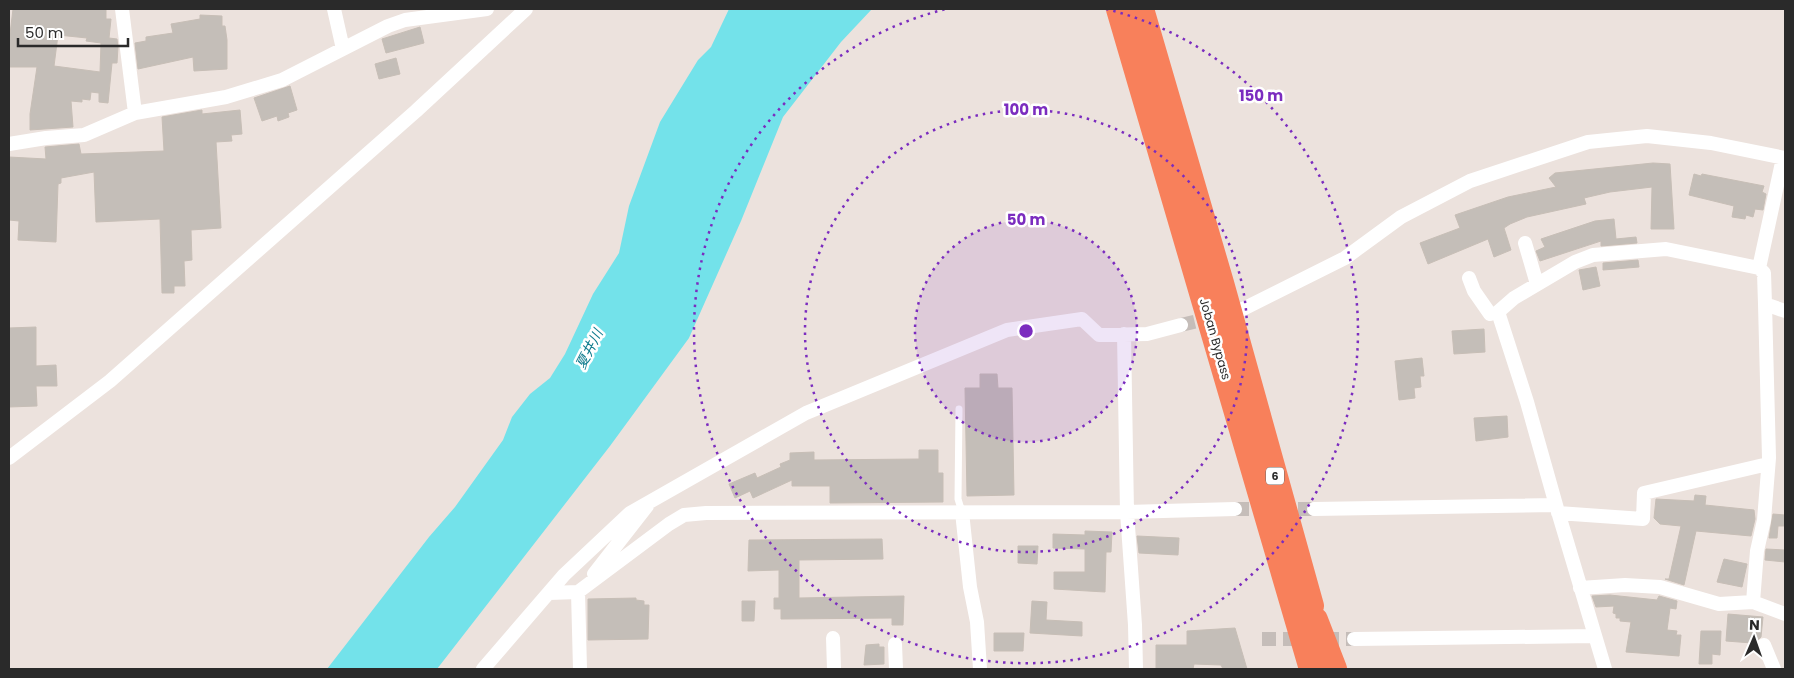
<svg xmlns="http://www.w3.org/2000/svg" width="1794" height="678" font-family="Poppins,'Noto Sans JP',sans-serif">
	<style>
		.water { fill: #73e2ea }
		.building { fill: #c4beb8; stroke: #c7beb6; fill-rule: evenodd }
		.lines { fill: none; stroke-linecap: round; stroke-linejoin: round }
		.street-tunnel { stroke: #c5bdb9; stroke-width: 14; stroke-dasharray: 14 7; stroke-linecap: butt }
		.lane { stroke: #fff; stroke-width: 7 }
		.street { stroke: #fff; stroke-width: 14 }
		.highway { stroke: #f8805b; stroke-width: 26 }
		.ring { fill: none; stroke: #7b2cbf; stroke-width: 2.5; stroke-dasharray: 2.5 5 }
		.labels { text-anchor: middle; stroke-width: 5; stroke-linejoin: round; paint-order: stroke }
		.shield { fill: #fff; stroke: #6a6a6a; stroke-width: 1 }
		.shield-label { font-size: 11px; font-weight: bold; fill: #2a2a2a }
		.street-label { font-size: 12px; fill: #2a2a2a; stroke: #fff }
		.water-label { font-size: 14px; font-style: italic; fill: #127d8f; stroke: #fff }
		.centre { fill: #7b2cbf; stroke: #fff; stroke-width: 2.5 }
		.ring-label { font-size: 15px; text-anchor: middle; font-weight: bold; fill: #7b2cbf; stroke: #fff; stroke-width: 5; stroke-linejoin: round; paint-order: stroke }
	</style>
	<rect width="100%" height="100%" fill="#ece2dd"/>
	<!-- water -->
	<path class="water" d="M729,9H872L841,42L783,117L741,221L689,338L610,446L437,669H327L429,537L455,507L503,440L512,417L530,394L550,378L565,354L593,294L619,253L629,206L660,122L698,60L711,47Z"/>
	<!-- building -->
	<path class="building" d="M13,9H106V19H111L109,38L117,39L118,47L117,63H112L108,103L99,102V93L91,92L90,100L82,99V102L71,101L73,127L30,130V114L37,67H9V42ZM58,35L87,38L86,41L101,43L100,72L54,66Z
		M200,15L222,16V26H225L227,40V69L194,71L193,57L138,69L135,43L146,41V37L173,33L171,24L200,19Z
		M420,27L424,43L386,53L382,39Z
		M396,58L400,74L379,79L375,64Z
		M290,86L297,110L288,113L289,117L278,121L277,116L262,121L254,98Z
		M202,110V114L240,110L242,134L231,135L232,141L216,142L221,228L191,230L192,260L184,261L185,286H174V293H162L160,219L96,222L94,172L61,178V183L58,184L56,242L18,240L19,221L9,220V157L46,159L45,147L79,144L81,154L164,151L162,117Z
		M1653,163L1670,164L1674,229H1651L1652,187L1610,192L1584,198L1586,204L1527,217L1510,224L1504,228L1511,250L1494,257L1488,239L1428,264L1420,243L1460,228L1455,215L1508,197L1556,187L1549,178L1555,173Z
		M1694,174L1701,176L1702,174L1764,186L1762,192L1766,194L1763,210L1755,209L1753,217L1746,215L1745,219L1732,217L1734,206L1689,195Z
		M1614,219L1616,239L1636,237L1637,243L1601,246V241L1540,261L1536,251L1545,247L1541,239L1595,221Z
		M1638,260L1639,267L1603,270V263Z
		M1596,267L1600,286L1583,290L1579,270Z
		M36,327V366L56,365L57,386H36L37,406L9,407V328Z
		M1484,329L1485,352L1454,354L1452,331Z
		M1422,358L1424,376H1420L1421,387L1414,388L1415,398L1399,400L1395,361Z
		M980,374H997L998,388H1012L1014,495L967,496L965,388H980Z
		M1507,416L1508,437L1476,441L1474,418Z
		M919,450H938V473H943V502L830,503V486H792V480L753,498L750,491L735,498L729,484L755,473L757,478L781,467L780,464L790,460V453L814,452V460L919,459Z
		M1695,495L1706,496L1705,505L1754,510L1755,519L1751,536L1696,531L1684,585L1665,579H1669L1681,526L1660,524L1654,518L1656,499L1694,501Z
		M1773,514L1785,515V526H1778L1777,538H1769Z
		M1085,531L1112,532L1111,552H1106L1105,592L1054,589V572H1085V549L1053,548V534L1085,535Z
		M1137,536L1179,538L1178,555L1139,553Z
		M882,539L883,559L799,560V598L904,596L903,625H892V618L781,619V609H774V598H779V570L748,571L749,540Z
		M1018,546H1038L1037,564L1018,563Z
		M1766,549L1785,550V562L1765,560Z
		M1724,559L1747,564L1742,587L1717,582Z
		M1610,595L1657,600L1659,596L1677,601L1676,609L1670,608L1667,630L1677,631L1676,635H1681L1679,656L1626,652L1631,622L1620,621V618H1616V614L1613,613L1614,606L1596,607L1592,596Z
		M636,598V600L644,601V605H649L648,639L588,640V599Z
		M742,601H755L754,621H742Z
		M1032,601L1047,602L1046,620L1082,622V636L1030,633Z
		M1728,614L1763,617L1761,637L1757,641L1753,640L1752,643L1726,641Z
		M1235,628L1247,669H1223L1221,665L1194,664L1193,669H1156V645H1187V631Z
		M1701,631H1721L1720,655L1712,654V664H1699Z
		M994,633H1024L1023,651H994Z
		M879,644V647H884V664L864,665L866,645Z"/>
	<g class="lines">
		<!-- street-tunnel -->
		<path class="street-tunnel" d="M1181,325L1215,317
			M1235,509H1314
			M1262,639H1354"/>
		<!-- lane -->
		<path class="lane" d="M959,409L958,499L962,512"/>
		<!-- street -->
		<path class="street" d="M122,9L135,113
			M334,9L343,49
			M9,144L46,138L84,135L135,113L226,97L282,80L388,26L405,20L487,9
			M1525,243L1537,284
			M1759,268L1783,158
			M1469,278L1474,291L1490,314
			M1243,309L1345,258L1401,217L1470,181L1588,142L1647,136L1711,143L1785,158
			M1124,334L1127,512L1135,625L1136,669
			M9,458L110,381L416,111L526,9
			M1556,505L1527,402L1498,312L1514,298L1575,262L1593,255L1666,249L1759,268L1764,273L1765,304L1785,311
			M1314,509L1556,505L1605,669
			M962,512L970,587L977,622L980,669
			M1558,513L1643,519L1644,493L1768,464
			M594,574L647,506
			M1580,588L1625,585L1660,587L1719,604L1753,602L1757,551L1764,520L1769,458L1765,304
			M549,593L578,592
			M1753,602L1785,614
			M833,638L834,669
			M1354,639L1595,636
			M895,644L896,669
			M1764,645L1774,669
			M483,669L564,575L630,513L806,413L1007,330L1082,319L1099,335L1147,334L1181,325
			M580,669L578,592L669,524L684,515L706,513L1127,512L1235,509"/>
		<!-- highway -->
		<path class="highway" d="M1119,9L1312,669
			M1141,9L1221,283L1311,606
			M1315,620L1334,669"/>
	</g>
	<!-- distance rings -->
	<circle cx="1026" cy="331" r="111" fill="#7b2cbf" fill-opacity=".12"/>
	<g class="ring">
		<circle cx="1026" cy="331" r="111"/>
		<circle cx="1026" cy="331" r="221"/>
		<path d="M1106 9A332 332 0 1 1 946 9"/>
	</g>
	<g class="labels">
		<!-- shield labels -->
		<rect class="shield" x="1266" y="467.5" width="18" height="17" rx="4"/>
		<g class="shield-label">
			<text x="1275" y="480">6</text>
		</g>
		<!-- street labels -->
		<g class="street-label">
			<text transform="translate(1215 339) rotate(74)" y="4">Joban Bypass</text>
		</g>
		<!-- water labels -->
		<g class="water-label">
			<text transform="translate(589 349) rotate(-63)" y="5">夏井川</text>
		</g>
	</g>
	<circle cx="1026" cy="331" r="8" class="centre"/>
	<g class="ring-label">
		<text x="1261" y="101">150 m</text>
		<text x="1026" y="115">100 m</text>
		<text x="1026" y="225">50 m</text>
	</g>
	<!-- border -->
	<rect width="1794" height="678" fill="none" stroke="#2a2a2a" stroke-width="20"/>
	<!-- north arrow -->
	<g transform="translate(1754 638) rotate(2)" stroke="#ffffff" stroke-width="4" paint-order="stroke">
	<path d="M0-4L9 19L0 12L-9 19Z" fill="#2a2a2a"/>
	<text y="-8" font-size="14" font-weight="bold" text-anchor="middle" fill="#2a2a2a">N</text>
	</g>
	<!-- scale -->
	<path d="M18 38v8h110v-8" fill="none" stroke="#2a2a2a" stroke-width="2.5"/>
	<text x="25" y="38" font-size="15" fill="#2a2a2a" stroke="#ffffff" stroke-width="4" paint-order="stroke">50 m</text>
</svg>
